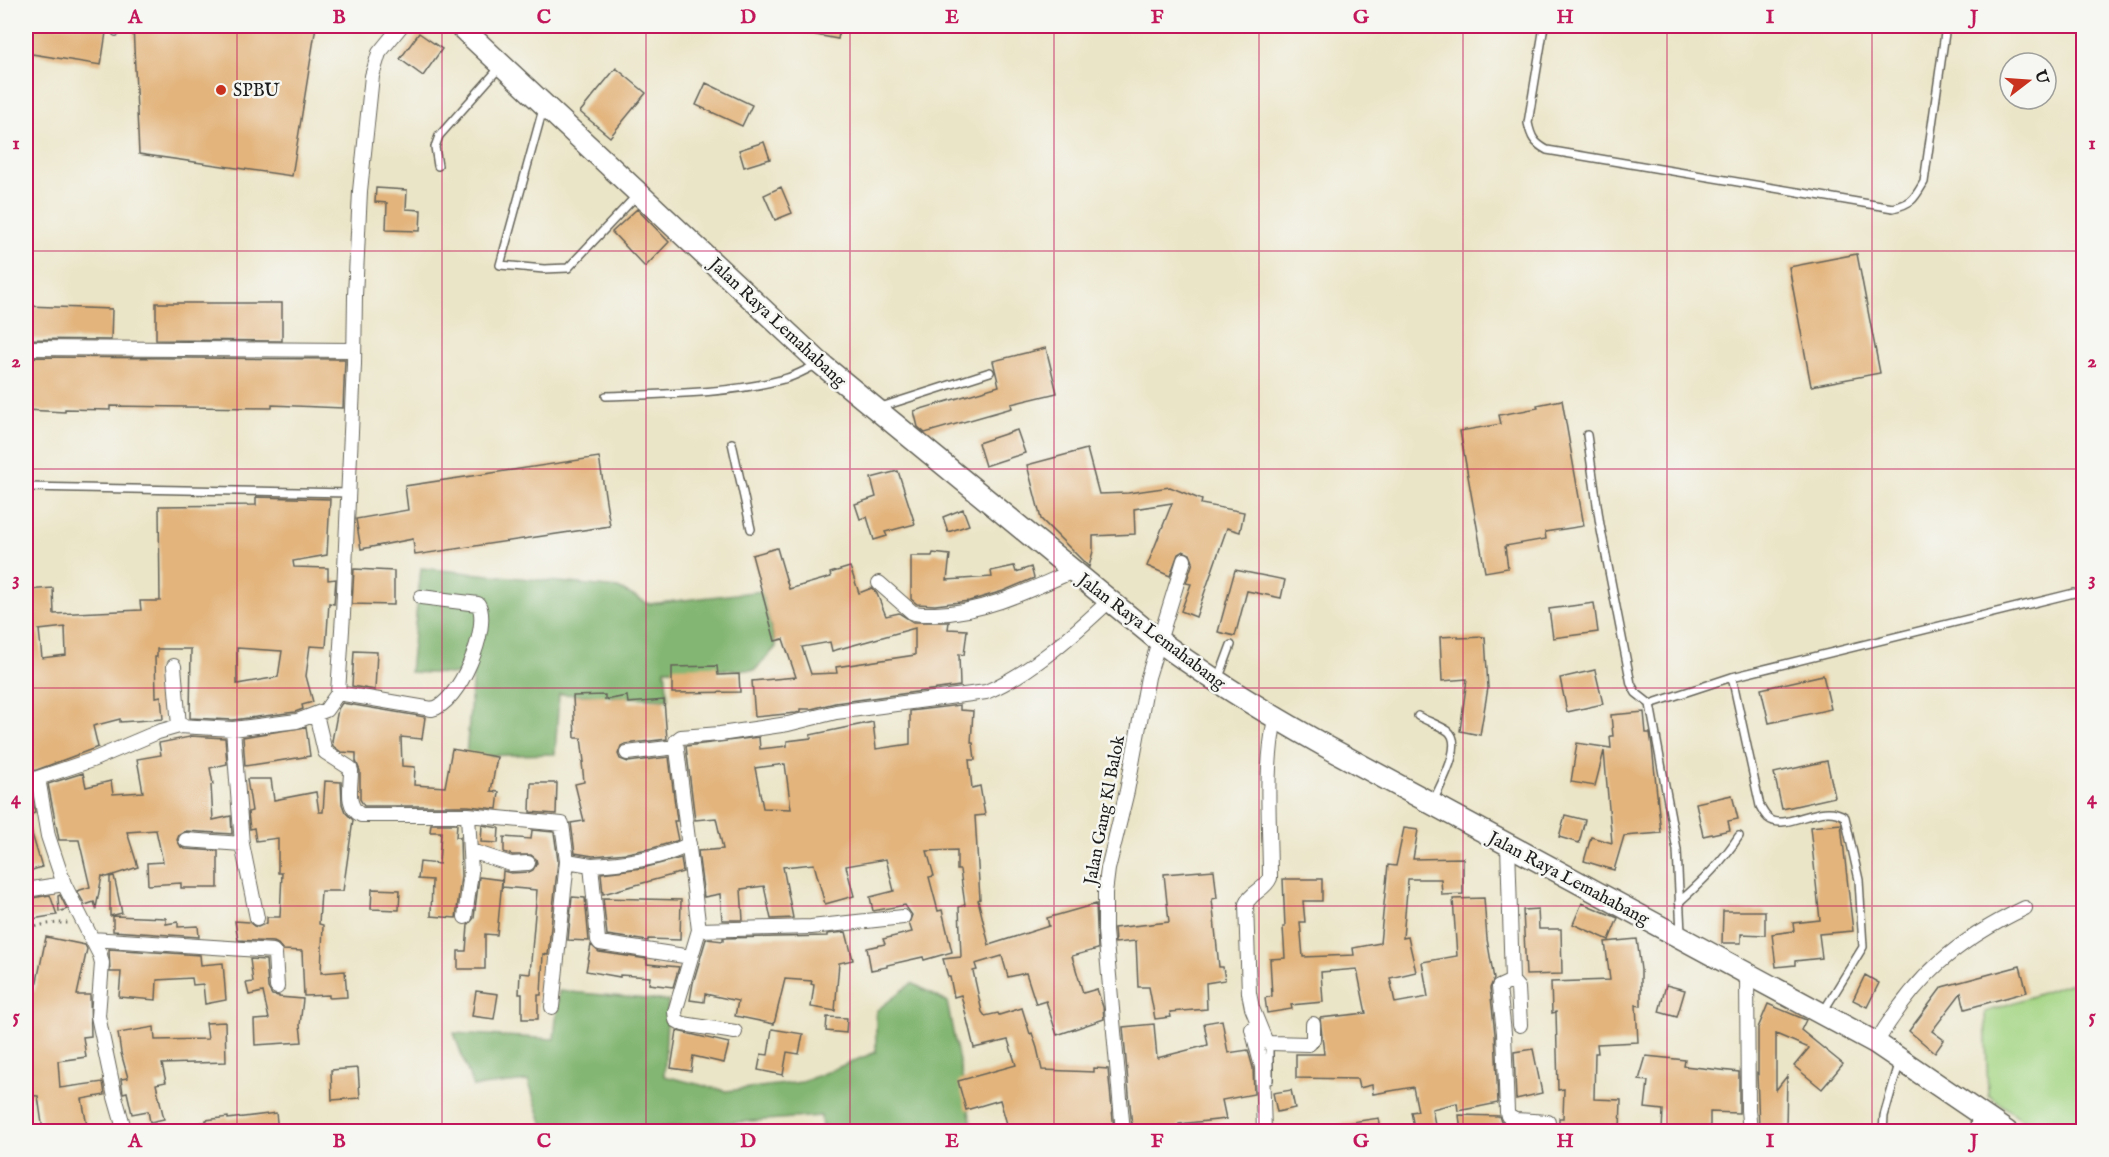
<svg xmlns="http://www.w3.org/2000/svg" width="2109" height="1157" font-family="'IM FELL English',serif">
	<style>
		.green { fill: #a4d584; stroke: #607850; stroke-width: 1.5 }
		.forest { fill: #83b672; stroke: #506947; stroke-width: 1.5 }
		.building { fill: #e3b47c; fill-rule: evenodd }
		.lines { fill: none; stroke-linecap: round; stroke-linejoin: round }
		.lane-casing { stroke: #646258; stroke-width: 10 }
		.street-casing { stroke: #646258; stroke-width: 16 }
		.primary-casing { stroke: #646258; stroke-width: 24 }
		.path { stroke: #646258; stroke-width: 3; stroke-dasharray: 1.5 4.5; stroke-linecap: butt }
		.lane { stroke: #fff; stroke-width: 7 }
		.street { stroke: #fff; stroke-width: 14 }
		.primary { stroke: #fff; stroke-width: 21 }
		.grid { fill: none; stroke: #c2185b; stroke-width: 1.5; stroke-opacity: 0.55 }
		.poi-dot { fill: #c8321e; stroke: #f6f6f2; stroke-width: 2 }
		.labels { text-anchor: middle; stroke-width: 5; stroke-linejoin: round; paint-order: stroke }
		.poi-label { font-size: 18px; fill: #1c1c1c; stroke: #f6f6f2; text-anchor: start }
		.street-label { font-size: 18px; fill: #1c1c1c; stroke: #f6f6f2 }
		.neatline { fill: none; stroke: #c2185b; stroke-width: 2 }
		.grid-label { font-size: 20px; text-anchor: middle; font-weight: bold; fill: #c2185b }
	</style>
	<rect width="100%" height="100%" fill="#f6f6f2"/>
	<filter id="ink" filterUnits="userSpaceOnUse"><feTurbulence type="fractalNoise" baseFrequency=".0167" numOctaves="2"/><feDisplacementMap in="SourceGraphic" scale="12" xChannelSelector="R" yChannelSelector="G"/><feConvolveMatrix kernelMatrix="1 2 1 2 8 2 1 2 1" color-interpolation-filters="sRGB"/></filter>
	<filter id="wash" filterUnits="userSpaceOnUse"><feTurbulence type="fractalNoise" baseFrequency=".008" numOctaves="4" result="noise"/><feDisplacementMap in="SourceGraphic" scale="24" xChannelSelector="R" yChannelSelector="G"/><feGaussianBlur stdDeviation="1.35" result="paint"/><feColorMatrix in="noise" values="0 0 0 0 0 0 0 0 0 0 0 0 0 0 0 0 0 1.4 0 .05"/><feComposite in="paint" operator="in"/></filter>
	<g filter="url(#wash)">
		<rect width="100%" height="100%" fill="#ebe5c7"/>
		<!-- green -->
		<path class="green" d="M2083,979V1131H2039L1988,1095L1985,1012Z"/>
		<!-- forest -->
		<path class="forest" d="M421,568L618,588L649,604L762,591L776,647L755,670L665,669L668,699L559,694L555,754L466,756L473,675L410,672Z
			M912,983L947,1002L973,1131H822L821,1116L657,1128L641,1131H545L528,1081L473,1087L454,1033L554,1039L559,991L668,1001L664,1076L726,1091L802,1082L876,1052V1011Z"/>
		<g id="blocks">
			<!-- building -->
			<path class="building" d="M26,26H107L101,65L26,53Z
				M133,26H316L292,176L139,154Z
				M800,26H840L838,39L800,32Z
				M419,33L442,49L423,76L400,59Z
				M616,68L646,93L610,137L580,112Z
				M706,83L752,105L742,126L696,105Z
				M764,142L770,159L744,167L739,150Z
				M781,187L792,213L775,220L764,195Z
				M376,188L407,190L406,209L421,210L420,231L386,230L387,203L375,202Z
				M637,209L669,242L645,267L612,232Z
				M1857,254L1880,373L1811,386L1789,267Z
				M156,303H282V341L156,340Z
				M26,306L112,309L111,340L26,339Z
				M1046,348L1057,393L1011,404L1012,408L925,433L918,427L914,411L999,386L993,361Z
				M28,357L345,359L343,408L272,405V408L110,406V410L65,409V412L26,410Z
				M1562,400L1584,526L1545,532L1546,539L1505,546L1508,568L1485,572L1460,431L1501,424L1499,415L1538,408L1537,405Z
				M1017,430L1025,453L985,466L978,443Z
				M1087,449L1099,494L1128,493L1170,487L1202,500L1201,504L1244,512L1240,532L1227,528L1196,617L1181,611L1191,584L1186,583L1193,562L1190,554L1183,551L1178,554L1170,576L1147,566L1172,503L1134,509L1135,534L1093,536V551L1089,567L1041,519L1027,465Z
				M599,457L610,526L415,555L413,539L361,549L356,519L408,510L405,486Z
				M898,471L915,524L885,532L887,536L874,540L867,517L860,519L855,504L876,497L871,478Z
				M256,497L330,499L327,555L293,561L294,567L328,568V580L336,579L334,604L329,603L326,647L310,646L306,676L313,702L302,705L303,709L295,712L233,720L190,718L191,649H157V657H155L156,697L161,696L163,719L120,722V719L93,726L98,747L31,772L29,780L35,813L26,816V751L29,750L26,733V590L53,588L54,614L141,610L140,601H160L159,506L256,505ZM65,627L66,655L42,658L39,630ZM237,648L282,651L278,677L237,684Z
				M963,509L969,525L948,532L943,517Z
				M777,548L789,589L831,577L830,573L850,567L859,593L872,588L877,594L886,616L899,613L913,622H949L948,629L967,630L964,655L959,654L960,686L835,703L811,709H800V712L796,713L755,717L752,681L796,677L783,639L775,641L752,555ZM915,628V655L836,667L837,673L811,674L802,647L830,642L832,651Z
				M933,553L950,555L947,580L992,577L991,571L1014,566L1016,572L1031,567L1034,578L1003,591L969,601L935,605L917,604L911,599V556H932Z
				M354,569L394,571V605L352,604Z
				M1235,570L1285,580L1281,598L1247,591L1235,636L1218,632Z
				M1594,603L1598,632L1553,638L1549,609Z
				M1458,636V638L1485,637L1488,688L1480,735L1460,731L1467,679L1442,681L1440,637Z
				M354,651L377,652L375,690L352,686Z
				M717,666L718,675L739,674L740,692L672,693V667Z
				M1595,670L1603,704L1567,712L1560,678Z
				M1823,675L1831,709L1769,723L1761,689Z
				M605,695V700L627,696L628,703L664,700L667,739L625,744L621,746L618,754L620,759L628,762L669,757L677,821H674L678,840L676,841L653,848L627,853L593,856L575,853L571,823L584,821L575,784L584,782L582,762H584L581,738H575L573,696Z
				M342,703L425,717L422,739L401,737L402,766L415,767L414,785L445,787L452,749L497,757L491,791L499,792L497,809L468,806H364L360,799V771L356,761V753L341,752L333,746L332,741L338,709Z
				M960,705V710L973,711L971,743H973L975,760H969L972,788L980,786L985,815L975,816L980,899L978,900L989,945L1049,926L1047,918L1096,904L1098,949L1072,956L1083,993L1097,989L1103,1007L1104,1019L1057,1035L1046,1001L1036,1004L1026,973L1008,977L1002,956L975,964L977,970L973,971L982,1012L985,1016L998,1013L999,1015L1022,1008L1030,1034L1032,1033L1037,1048L1042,1070L1094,1072V1068L1108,1069L1114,1130L1111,1131H1009L1000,1100L966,1110L958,1081L1016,1065L1008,1040L974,1048L961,995L954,997L950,977H948L943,959L961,957L959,907L965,905L960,870H957V850L927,851L934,876L929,877L938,911L942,910L952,952L924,960L923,957L887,965V967L871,970L867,948L885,944L883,939L912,932L909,923L912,915L905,905L873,911L870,897L894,891L886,859L846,866L854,896L825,904L814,864L783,867L793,918L771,919L764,886L741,889L743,920H722L720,894L704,897L698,851L723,849L716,818L695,820L686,746L759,737L760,749L787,746V741L811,738L810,735L873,722L876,749L910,744V711ZM785,764L791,809L763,808L755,768Z
				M1644,712L1646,733H1650L1652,746L1661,833L1624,836L1614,870L1584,861L1591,837L1612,843L1604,751L1595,786L1571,782L1577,743L1611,748L1610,736H1613L1611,715Z
				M306,727L310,756L245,766L243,737Z
				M190,736L225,738L227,764L210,768L213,784L211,785L213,820L231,816L232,834L186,831L179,835L177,840L181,847L185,849L218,851V888H181V883L148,885L147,863L163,862L156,830L127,832L138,867L107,877L102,876L96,908L94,902L85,905L77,891L90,887L79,840H59L48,784L83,773L86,787L111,781L113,794L143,792L137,759L161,755L159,743L190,737Z
				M1827,761L1835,797L1782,809L1774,773Z
				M247,779H271L274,800L316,792L319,812H323L325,781L341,782L342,804L345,812L353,820L343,891H321L319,924L323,925L321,973L345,971L347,997L329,998V995L304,996L302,951L283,950L278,944L274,942L238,940L235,921L249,922L254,926L258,927L267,923V917H280L282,873H278V838L256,841L254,828L250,829L248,812L252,811Z
				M531,783H557L556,814L530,812Z
				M1732,795L1738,819L1728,821L1730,830L1703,836L1696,803Z
				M1565,815L1585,820L1579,843L1559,837Z
				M29,824L42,867L26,872V825Z
				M431,824H457L456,837H460L461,876L456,918L431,916L432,880L418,879L420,862L439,864L441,832H430Z
				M1841,824L1853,931L1819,934L1822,958L1795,961V965L1776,967L1772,934L1794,931L1793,923L1820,920L1810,827Z
				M482,825L499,828L498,843L481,842Z
				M1404,828L1418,830L1413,859L1463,858V894L1442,895L1441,879H1408L1403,938L1408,937L1416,972L1390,978L1395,1003L1428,997L1422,962L1457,956L1453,899L1484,898L1487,939L1494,979L1490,988L1495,1034L1498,1103L1458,1111L1457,1103L1432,1109L1435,1124L1414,1127L1411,1112L1418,1111L1413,1087L1373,1094L1372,1085L1359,1088L1357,1079L1296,1078V1054H1324L1320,1018L1366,1013L1357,969L1321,972L1323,1002L1291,1005L1292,1009L1267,1013L1265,998L1272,996L1270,959L1285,958L1283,927H1285L1283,879H1322V901H1303L1305,922H1300L1303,957L1354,955L1353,948L1380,943L1388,865L1396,866Z
				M532,830L554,832L558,861L548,955L543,954L541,995H538V1019H522V994H519L520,973L530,974L537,890L502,887L503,871L511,873L529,872L533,870L537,863L536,859L531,855H512L504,852V837L531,839Z
				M681,858L683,872L603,894L601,873L643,868Z
				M1214,870L1217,898L1212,899L1219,967H1223L1225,980L1206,983L1207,1009L1170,1012L1171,1017L1155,1019L1149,987H1138L1136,941L1115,943L1114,928L1169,922L1164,874Z
				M114,876L122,913L110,916V877Z
				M479,877L502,880L497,935L485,934V969H458V951H466L468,925L474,918Z
				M372,889L400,890L399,910L371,909Z
				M50,895L57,915L26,920V899Z
				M60,895L67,909L59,912L58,896Z
				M572,897L585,898L589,941L568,940Z
				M603,898L681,900L680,940L648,939V941L607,935Z
				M1582,903L1618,918L1609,940L1573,924Z
				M1538,909L1539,929H1561L1562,974L1526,975L1523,910Z
				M1723,911H1765V935L1741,934V943H1722Z
				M113,916L166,918V924L178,922V927L198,926L199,937L113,931Z
				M846,932L853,960L839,963L835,1011L811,1007L814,985L811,984L812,981L785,979L774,1024L735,1016L738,1001L705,994L704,1002L690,1000L693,983L706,939L723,941V938L827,936V934Z
				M46,937L85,945L87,949L77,995H90L91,1036L83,1037L86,1057L58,1061L60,1088L103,1082L105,1095L82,1099L88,1131H43L38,1096L26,1095V991H35Z
				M1637,939L1641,970V1006L1636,1005L1638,1042L1597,1044L1598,1053H1595L1594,1099L1621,1100L1620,1131H1559V1118H1563L1564,1089L1558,1090L1556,1012L1552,1013L1551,982L1610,980L1605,942Z
				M591,945L599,952L647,959V964L679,967L673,987L649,984L650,977L620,975V977L586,971Z
				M109,949L200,955L201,965L223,963L226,1000L205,1004L203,984L193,985L192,978L157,980L156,1000L119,997L121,972H110Z
				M250,959L266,960L268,988L272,995L279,996V997L303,999L300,1025L302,1042L255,1045L254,1020L269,1019L263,992L249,995L246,983L253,982Z
				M2020,966L2027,992L1965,1009L1961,993L1932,1031L1944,1040L1935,1053L1909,1031L1942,987Z
				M1865,975L1879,983L1867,1007L1853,1000Z
				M1666,985L1685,990L1677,1017L1659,1012Z
				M476,991L498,994L494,1019L472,1016Z
				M1768,1004L1806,1020L1801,1030L1843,1064L1822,1089L1794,1066L1809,1048L1776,1034V1090L1787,1076L1786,1130L1759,1129L1757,1073L1758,1074V1028Z
				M827,1017L847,1018L846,1033L826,1031Z
				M1222,1020L1228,1053L1248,1050L1253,1068L1254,1094L1222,1100L1226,1119L1179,1124L1180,1131H1146L1145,1125L1132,1127L1123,1027L1154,1024L1157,1058L1208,1045L1204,1023Z
				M225,1022L226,1062L162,1064L166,1082L156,1084L164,1119L150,1122L148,1111L132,1114L127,1092L123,1093L121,1079L128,1078L121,1053L118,1033L154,1027L155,1040L208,1039L206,1023Z
				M772,1029L803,1034L799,1054L787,1052L783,1075L758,1070L761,1054L768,1055Z
				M677,1031L729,1043L724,1063L693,1056L691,1071L671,1068Z
				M1533,1049L1542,1093L1516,1099L1514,1052Z
				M1646,1056L1685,1060L1684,1066L1739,1072V1113L1710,1112V1131H1662L1663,1110L1645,1108L1648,1081L1639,1080Z
				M358,1068L360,1098L332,1100L331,1070Z
				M1291,1090L1295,1108L1277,1112L1273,1093Z
				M276,1113L278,1131H199L198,1123L206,1122V1120L228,1117V1119Z
				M1459,1115L1499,1116L1501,1122L1508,1126L1509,1131H1461Z
				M1379,1118L1381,1131H1339V1124Z"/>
		</g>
	</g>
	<g filter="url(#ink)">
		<use href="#blocks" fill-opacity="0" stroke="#646258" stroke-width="1.5"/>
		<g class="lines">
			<defs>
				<path id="lane" d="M1544,26L1528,123C1531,137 1534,143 1547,150L1893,208C1913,203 1914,199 1924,182L1946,26
					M116,32V26
					M543,109L500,265L544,269L568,268L637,195
					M438,166L435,147L439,136L501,66
					M606,396C663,394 730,394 784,379C796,376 807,369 818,364
					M881,407L990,372
					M1587,435L1600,525L1631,684L1636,693L1650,704L1677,850L1681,933
					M732,443L751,529
					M26,487L349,493
					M1732,677L1760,806C1762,810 1765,815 1768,818C1786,833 1821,800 1845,817L1859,880L1863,947L1823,1012
					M1218,680L1231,645
					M1650,704L1732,677L2074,593L2084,596
					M1418,716C1427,721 1439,725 1448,731C1465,744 1439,787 1433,802
					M1679,902C1703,881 1722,862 1739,836
					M1269,1043V1080
					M1883,1132L1884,1116L1899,1064
					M1974,1132L1975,1116"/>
				<path id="street" d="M26,348L354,350
					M879,583L912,612C919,615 928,614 935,614C983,613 1030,590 1073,571
					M174,666L179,726
					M338,693L432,709C458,705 492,626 478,604L421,597
					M316,714L325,752L350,768L351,771C351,787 345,806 361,815H468L562,824L567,861L552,1007
					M1275,719C1264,771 1270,825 1270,878C1265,890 1251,892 1246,904L1249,993L1252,1008L1265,1040L1269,1043L1309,1044L1313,1039V1024
					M233,729L242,844L257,918
					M627,753L676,747
					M186,840L242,844
					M1508,845L1512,981L1518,988L1520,1025
					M471,851L511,864L528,863
					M567,861L591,865L598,940L600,943L691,957L699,930L676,741L681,737L720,734L788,724L836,712L986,692C1031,673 1074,634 1109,601
					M591,865C618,864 666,858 689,844
					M26,890L64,884
					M465,917L471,872L468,815
					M699,930L811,927L903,917
					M92,939L273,951L275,954L277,987
					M691,957L675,1012L676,1020L683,1024L735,1032
					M1747,973L1748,1110L1750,1132
					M1512,981L1499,987L1504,1033L1507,1112L1508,1116L1515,1120L1548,1122V1132
					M1252,1029L1262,1067L1264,1132
					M1876,1043C1915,977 1955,941 2025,908
					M125,1132L115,1097L98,1016L102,963L100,955L64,884L48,836L38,778L92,760L158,732L179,726L233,729L297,721L326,710L338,693L343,614L354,364L355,296L360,191L372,76L379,53L401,26
					M1123,1132L1105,931V893L1108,869L1127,791L1148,677L1184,560"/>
				<path id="primary" d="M460,26L820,363L1159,641C1213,681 1269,715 1327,747L1876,1043L2007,1132"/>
			</defs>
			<!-- lane casing -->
			<use href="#lane" class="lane-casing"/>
			<!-- street casing -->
			<use href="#street" class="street-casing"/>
			<!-- primary casing -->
			<use href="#primary" class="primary-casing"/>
			<!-- path -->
			<path class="path" d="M26,933C34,923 56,923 69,923"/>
			<!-- lane -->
			<use href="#lane" class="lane"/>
			<!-- street -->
			<use href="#street" class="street"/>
			<!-- primary -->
			<use href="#primary" class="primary"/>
		</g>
	</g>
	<!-- grid -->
	<path class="grid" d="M237,26V1132M442,26V1132M646,26V1132M850,26V1132M1054,26V1132M1259,26V1132M1463,26V1132M1667,26V1132M1872,26V1132M26,251H2084M26,469H2084M26,688H2084M26,906H2084"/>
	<!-- markers -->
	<circle class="poi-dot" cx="221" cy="90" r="6"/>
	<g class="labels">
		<!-- poi labels -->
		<g class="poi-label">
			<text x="233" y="96">SPBU</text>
		</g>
		<!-- street labels -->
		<g class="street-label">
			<text transform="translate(778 322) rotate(43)" y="6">Jalan Raya Lemahabang</text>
			<text transform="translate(1152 631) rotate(37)" y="6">Jalan Raya Lemahabang</text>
			<text transform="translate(1104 810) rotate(-79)" y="6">Jalan Gang Kl Balok</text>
			<text transform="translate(1569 878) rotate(28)" y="6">Jalan Raya Lemahabang</text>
		</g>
	</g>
	<!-- margin -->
	<rect width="2109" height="1157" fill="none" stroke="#f6f6f2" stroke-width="66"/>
	<!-- north arrow -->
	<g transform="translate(2028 81) rotate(73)"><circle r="28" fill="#f6f6f2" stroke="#9f9f9c" stroke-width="1.5"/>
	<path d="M0-4.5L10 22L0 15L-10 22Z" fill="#c8321e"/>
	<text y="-9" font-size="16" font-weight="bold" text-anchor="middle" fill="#1c1c1c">U</text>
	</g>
	<rect x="33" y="33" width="2043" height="1091" class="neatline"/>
	<g class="grid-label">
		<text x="135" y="23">A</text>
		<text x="339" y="23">B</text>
		<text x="544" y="23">C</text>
		<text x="748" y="23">D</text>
		<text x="952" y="23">E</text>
		<text x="1157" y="23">F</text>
		<text x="1361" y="23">G</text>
		<text x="1565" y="23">H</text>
		<text x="1770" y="23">I</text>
		<text x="1974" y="23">J</text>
		<text x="16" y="149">1</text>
		<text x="2092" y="149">1</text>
		<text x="16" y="367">2</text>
		<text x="2092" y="367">2</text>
		<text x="16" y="585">3</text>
		<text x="2092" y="585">3</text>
		<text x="16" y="804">4</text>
		<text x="2092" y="804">4</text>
		<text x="16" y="1022">5</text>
		<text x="2092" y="1022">5</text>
		<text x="135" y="1147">A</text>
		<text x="339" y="1147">B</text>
		<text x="544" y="1147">C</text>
		<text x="748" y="1147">D</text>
		<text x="952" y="1147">E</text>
		<text x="1157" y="1147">F</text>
		<text x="1361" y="1147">G</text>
		<text x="1565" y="1147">H</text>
		<text x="1770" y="1147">I</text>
		<text x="1974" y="1147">J</text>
	</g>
</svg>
